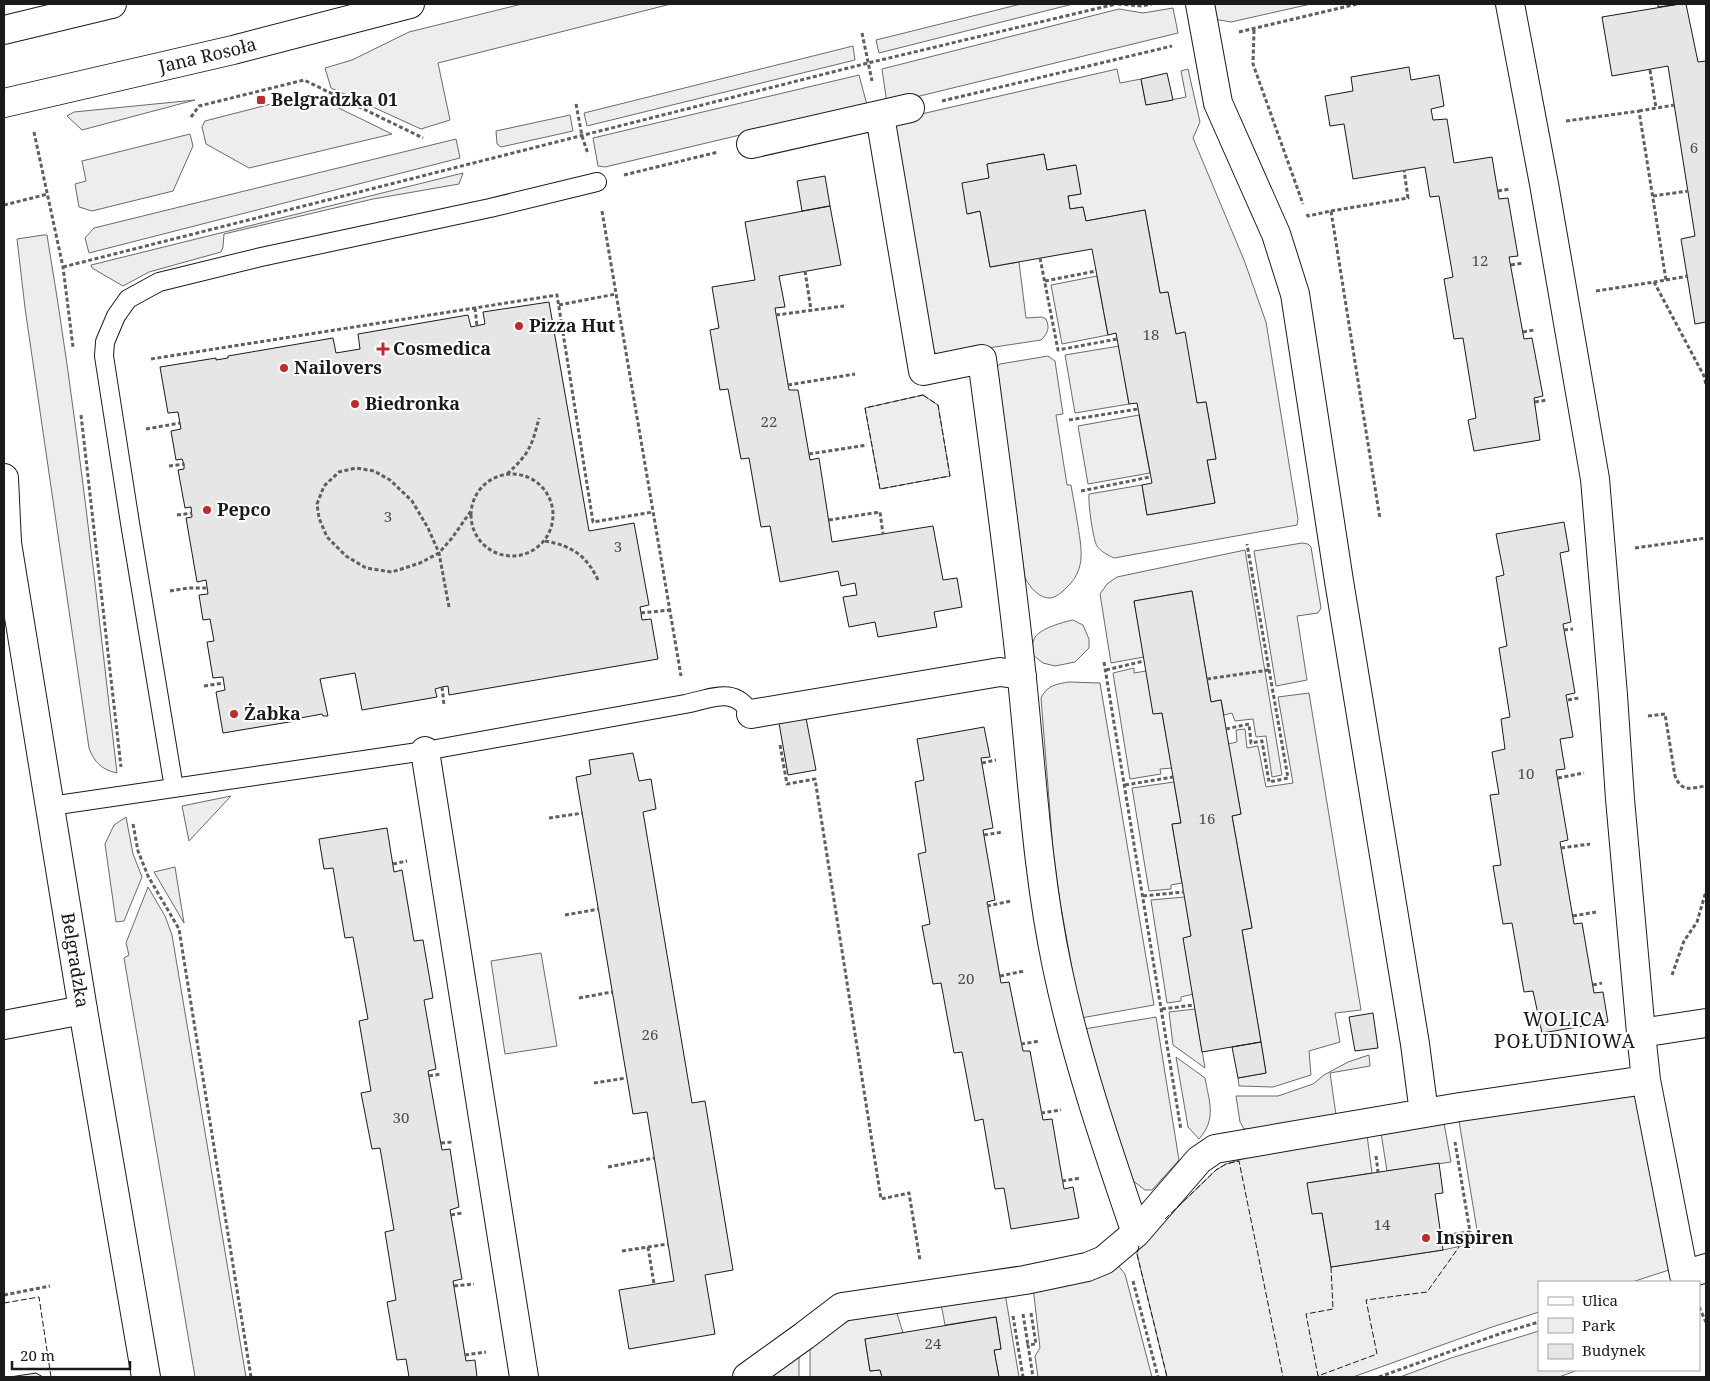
<svg xmlns="http://www.w3.org/2000/svg" width="1710" height="1381" font-family="'Noto Serif',serif">
	<style>
		.green { fill: #ededed; stroke: #6a6a6a }
		.building { fill: #e6e6e6; stroke: #1a1a1a }
		.lines { fill: none; stroke-linecap: round; stroke-linejoin: round }
		.lane-casing { stroke: #1a1a1a; stroke-width: 20 }
		.street-casing { stroke: #1a1a1a; stroke-width: 30 }
		.secondary-casing { stroke: #1a1a1a; stroke-width: 30 }
		.path { stroke: #5f5f5f; stroke-width: 3; stroke-dasharray: 4 2.5; stroke-linecap: butt }
		.lane { stroke: #fff; stroke-width: 18 }
		.street { stroke: #fff; stroke-width: 28 }
		.secondary { stroke: #fff; stroke-width: 28 }
		.fence { stroke: #1a1a1a; stroke-width: 1; stroke-dasharray: 6 2.5; stroke-linecap: butt }
		.poi-dot { fill: #c62828; stroke: #fff; stroke-width: 2 }
		.labels { text-anchor: middle; stroke-width: 4; stroke-linejoin: round; paint-order: stroke }
		.number-label { font-size: 15px; fill: #4d4d4d }
		.street-label { font-size: 18px; fill: #1a1a1a; stroke: #fff }
		.poi-label { font-size: 18px; font-weight: bold; fill: #1a1a1a; stroke: #fff; text-anchor: start }
		.neighbourhood-label { font-size: 19px; letter-spacing: 1px; fill: #1a1a1a; stroke: #fff }
	</style>
	<rect width="100%" height="100%" fill="#fff"/>
	<!-- green -->
	<path class="green" d="M522,4H671L438,63L450,120L421,129L331,88L325,68L352,60L409,32Z
		M1021,4H1073L879,53L876,40Z
		M1212,4H1311L1231,22L1214,19Z
		M1173,8L1178,33L887,104L882,69L1119,9L1143,13Z
		M853,46L855,60L587,126L584,113Z
		M1117,69L1120,83L1141,79L1146,105L1186,97L1181,71L1188,69L1200,122L1193,138L1244,260L1266,322L1298,519L1297,525L1114,558C1108,555 1101,552 1097,546C1093,540 1088,503 1089,494L1142,485L1147,515L1215,503L1207,460L1216,459L1206,402L1197,403L1184,332L1176,334L1168,292L1160,293L1145,210L1086,221L1083,207L1070,209L1068,196L1081,194L1075,165L1047,170L1044,154L987,164L989,178L968,214L980,211L990,267L1019,262L1026,318L1042,317L1046,319C1050,328 1048,333 1041,340L942,355L935,353L929,343L891,121Z
		M859,75L867,105L605,167L598,166L593,138Z
		M310,94L392,134L249,168L206,144L202,127L205,121Z
		M195,100L82,130L67,116L74,112Z
		M570,115L573,131L501,147L497,144L496,131Z
		M190,134L193,146L173,191L92,211L79,207L75,184L86,181L82,161Z
		M456,139L460,158L89,253L85,238L94,228Z
		M463,173L459,184L373,199L224,234L223,247L221,252L149,272L123,286L92,268L91,265Z
		M43,235H47C77,413 96,593 117,773C102,770 94,762 89,748L25,308L17,239Z
		M1097,276L1108,335L1062,344L1051,285Z
		M1119,346L1129,404L1075,413L1065,355Z
		M1048,356L1055,361L1063,414L1056,415L1067,485H1071C1073,498 1076,512 1078,526C1082,552 1086,571 1064,590C1061,593 1056,597 1051,598C1039,599 1030,587 1025,578L996,367L1000,364Z
		M923,395L938,405L950,476L880,489L865,408Z
		M1139,415L1150,473L1088,484L1078,426Z
		M1302,543L1308,544L1311,547L1321,608L1318,613L1297,616L1307,680L1276,686L1254,551Z
		M1245,550L1282,775L1272,777L1266,736L1256,737L1253,719L1235,721L1232,713L1224,715L1221,700L1211,702L1192,591L1134,601L1144,657L1111,663L1100,594L1107,584L1117,577Z
		M1073,620L1083,625L1089,639V648L1075,662L1055,666L1043,663L1033,655C1033,650 1032,643 1034,639C1038,629 1063,622 1073,620Z
		M1134,668V673L1146,671L1162,713L1172,768L1160,769L1161,774L1130,779L1113,673Z
		M1069,682L1100,683L1154,1005L1081,1018L1060,902L1053,850L1041,698C1047,685 1057,684 1069,682Z
		M1309,693L1361,1010L1335,1013L1340,1042L1309,1051L1311,1075L1273,1087L1239,1086L1238,1078L1266,1073L1242,930L1252,928L1232,816L1241,814L1228,744L1237,742L1236,730L1245,729L1247,748L1258,746L1266,787L1293,783L1278,697Z
		M1174,782L1181,823L1172,824L1182,883L1171,885V889L1149,891L1132,788Z
		M231,796L189,841L182,806Z
		M126,817L133,854L142,877L124,921L116,922L105,844L114,825Z
		M175,867L184,923L154,872Z
		M148,887L165,916L172,935L246,1377H195L124,958L129,955L126,943Z
		M1185,897L1191,936L1193,994L1181,997V1001L1167,1003L1151,900Z
		M541,953L557,1046L505,1054L491,961Z
		M1195,1009L1205,1068L1173,1045L1169,1012Z
		M1156,1017L1179,1160L1152,1190H1145L1132,1180L1084,1029Z
		M1369,1055L1370,1066L1330,1073L1336,1115L1257,1129H1244L1240,1122L1236,1096H1278L1313,1084L1324,1075L1348,1062Z
		M1176,1057L1205,1078C1209,1101 1217,1119 1199,1139L1188,1127Z
		M1642,1088L1671,1261L1669,1270L1632,1282H1539V1312L1492,1327L1353,1377H1167L1137,1254L1139,1245L1143,1241L1216,1170L1226,1164L1266,1152L1367,1135L1372,1173L1308,1183L1312,1213H1322L1331,1267L1443,1250L1479,1242L1459,1121Z
		M1444,1123L1451,1162L1387,1171L1381,1133Z
		M1117,1264L1125,1274L1152,1377H1038L1035,1356L1040,1348L1033,1287Z
		M1005,1293L1019,1377H999L994,1350L1001,1349L996,1317L945,1325L941,1304Z
		M896,1310L903,1333L865,1339L870,1371L880,1370L882,1377H810V1346L853,1318Z
		M1539,1331V1370H1578L1559,1377H1400L1451,1358Z
		M799,1354V1377H767Z"/>
	<!-- building -->
	<path class="building" d="M1658,4H1680L1658,7Z
		M1680,4H1686L1698,62L1706,61V322L1695,324L1681,239L1695,236L1668,66L1612,76L1602,17Z
		M1409,67L1411,80L1439,75L1444,106L1431,109L1433,120L1447,119L1454,163L1492,157L1499,199L1508,198L1518,256L1509,257L1524,339L1532,338L1543,396L1534,398L1540,440L1474,451L1468,420L1476,418L1463,338L1454,339L1444,279L1453,277L1439,196L1430,197L1425,167L1353,179L1344,124L1330,126L1325,96L1353,91L1351,77Z
		M1167,73L1173,100L1146,105L1141,79Z
		M1044,154L1047,170L1076,165L1081,194L1068,196L1070,209L1083,207L1086,221L1145,210L1160,293L1168,292L1176,334L1185,332L1197,403L1206,402L1216,459L1207,460L1215,503L1147,515L1142,485L1152,483L1137,403L1129,404L1116,333L1108,335L1092,249L990,267L980,211L967,214L962,183L989,178L987,164Z
		M825,176L830,206L802,211L797,181Z
		M830,206L841,265L779,276L785,307L775,308L789,390H798L810,460L819,458L832,542L933,526L943,580L957,578L962,607L934,612L937,627L878,637L875,622L849,627L843,597L857,595L855,583L841,586L838,571L780,582L770,526L761,527L749,458L741,459L728,389L720,390L710,330L719,328L712,287L755,280L745,222Z
		M549,302L589,531L634,523L649,605L640,607L641,613L642,620L651,619L658,659L449,695L448,686L442,687L435,689L437,697L362,710L355,673L320,679L328,716H323L322,714L295,719V721L223,733L216,692L225,690L223,677L213,678L207,642L214,641L210,619L203,620L199,595L208,594L206,580L197,582L186,518L192,517L191,507L185,508L178,470L184,469V464L182,459L176,460L171,431L181,429L178,412L168,413L160,367L216,358V360L228,358V356L333,338L336,353L360,349L358,334L468,315L471,327L485,324L483,312Z
		M1564,522L1569,551L1560,553L1571,622L1563,624L1575,693L1566,695L1573,737L1560,739L1565,769L1556,770L1568,840L1560,842L1574,924L1582,923L1594,993L1603,992L1608,1022L1542,1033L1533,991L1524,992L1512,923L1503,924L1493,866L1501,865L1490,795L1499,794L1492,752L1505,749L1501,719L1510,717L1499,648L1507,646L1496,577L1504,575L1496,534Z
		M1192,591L1211,702L1221,700L1241,814L1232,816L1252,928L1242,930L1261,1042L1202,1052L1183,938L1191,936L1172,824L1181,823L1162,713L1153,714L1134,601Z
		M806,718L816,770L788,775L779,723Z
		M984,727L990,757L981,758L993,828L983,830L995,900L987,902L1001,983L1009,982L1023,1051H1030L1043,1120L1052,1119L1064,1189L1073,1187L1079,1218L1011,1229L1004,1188L995,1189L983,1119L975,1121L962,1052L954,1053L941,983L933,984L922,926L930,924L918,854L926,852L915,782L924,780L917,739Z
		M633,753L639,781L651,779L656,809L643,812L692,1103L705,1101L733,1270L705,1275L715,1334L629,1349L619,1290L674,1281L647,1112L633,1114L576,777L591,774L589,760Z
		M387,828L394,872L402,870L414,941L423,940L433,998L424,1000L436,1069L428,1071L442,1150L450,1149L459,1207L450,1210L462,1279L453,1281L466,1361L475,1360L477,1377H409L406,1359L397,1360L387,1302L396,1300L385,1232L394,1230L380,1148L372,1149L361,1093L371,1091L359,1021L368,1019L353,937L345,938L333,868L324,869L319,839Z
		M1373,1013L1378,1048L1355,1051L1349,1017Z
		M1261,1042L1266,1073L1238,1078L1232,1047Z
		M1439,1163L1443,1193L1435,1194L1443,1250L1331,1267L1322,1213L1312,1214L1307,1183Z
		M996,1317L1001,1349L994,1350L999,1377H882L880,1370L870,1371L865,1339Z
		M36,1373L43,1377H10Z"/>
	<g class="lines">
		<defs>
			<path id="lane" d="M174,788L130,523L104,356L105,342L116,316L128,299L159,282L261,257L490,208L597,182
				M51,806L425,751L685,704C711,699 735,685 751,714"/>
			<path id="street" d="M1200,4L1218,103L1276,234L1295,294L1339,581L1415,1044L1424,1113
				M1510,4L1544,184L1595,479L1613,695L1620,799L1641,1033
				M880,116L923,371L982,359C996,466 1011,572 1022,679C1032,775 1037,872 1057,967C1076,1058 1106,1145 1136,1233
				M751,144L910,108
				M751,714L1000,672L1022,675
				M425,751L524,1377
				M1706,1023L1641,1033L1646,1080L1684,1275L1706,1268
				M4,1025L83,1010
				M747,1377L804,1336L842,1307L1025,1280L1087,1267L1104,1260L1136,1233L1199,1160L1215,1149L1460,1107L1646,1080"/>
			<g id="secondary">
				<path d="M4,30L112,4"/>
				<path id="s1" d="M4,103L233,50L410,4"/>
				<path d="M4,478L7,543"/>
				<path id="s2" d="M4,528L7,543L83,1010L146,1377"/>
			</g>
		</defs>
		<!-- lane casing -->
		<use href="#lane" class="lane-casing"/>
		<!-- street casing -->
		<use href="#street" class="street-casing"/>
		<!-- secondary casing -->
		<use href="#secondary" class="secondary-casing"/>
		<!-- path -->
		<path class="path" d="M1118,4L1142,6L1152,4
			M1254,30L1253,64L1303,204
			M1239,32L1357,4
			M862,33L872,81
			M1650,70L1656,108
			M942,101L1172,46
			M576,104L582,136L588,154
			M1639,111L1674,105
			M191,117L199,106L304,80L423,138
			M1566,121L1639,111L1666,280L1654,282
			M34,132L63,267L73,347
			M624,175L718,152
			M1498,191L1510,189
			M1653,196L1688,191
			M4,205L48,194
			M602,211L681,676
			M1331,211L1408,198L1404,170
			M1307,214L1308,216L1331,211L1380,519
			M1040,258L1058,350L1117,339
			M1511,265L1523,263
			M63,267L868,63L1116,4
			M805,271L811,310
			M1666,280L1688,276
			M1045,281L1096,271
			M1596,291L1654,282L1704,376L1706,385
			M559,305L616,294
			M475,308L477,326
			M776,315L844,306
			M1523,332L1534,330
			M151,359L557,295L593,522L653,512
			M788,385L855,374
			M1535,402L1547,400
			M81,415L121,767
			M1069,420L1138,409
			M146,429L180,423
			M809,454L867,445
			M169,466L184,464
			M471 515a41 41 0 1 1 82 0a41 41 0 1 1-82 0Z
			M507,474C529,454 532,446 539,418
			M1081,491L1150,477
			M177,515L192,513
			M829,520L880,512L883,534
			M545,541C573,546 587,556 599,582
			M1635,548L1706,538
			M170,591L188,588H207
			M449,607L439,553L428,528L412,501L390,480L374,471L356,468L339,472L324,486L317,504L319,518L327,537L346,556L366,568L392,572L420,563L439,553L452,538L471,511
			M641,613L670,610
			M1564,630L1573,629
			M1104,662L1181,1130
			M1106,670L1144,661
			M1207,679L1269,670
			M204,686L224,683
			M442,687L444,705
			M1568,700L1579,698
			M1648,716L1665,714L1675,776C1682,793 1691,788 1706,786
			M1226,729L1249,724L1251,743L1262,741L1269,782L1288,778L1247,544
			M780,745L787,784L815,779L881,1199L909,1193L920,1260
			M982,763L996,760
			M1558,778L1584,773
			M1125,785L1173,777
			M549,818L583,813
			M133,824L138,851L148,876L179,929L251,1377
			M984,835L1003,832
			M1561,848L1590,844
			M393,864L407,861
			M1143,896L1184,892
			M987,906L1011,901
			M565,915L599,909
			M1573,916L1596,912
			M1672,975L1684,941L1697,922L1706,891
			M1000,976L1024,971
			M1593,985L1602,983
			M579,998L612,992
			M1162,1009L1194,1005
			M1021,1044L1040,1041
			M429,1076L441,1074
			M594,1083L626,1078
			M1041,1113L1061,1110
			M441,1143L453,1142
			M1376,1156L1378,1172
			M608,1167L654,1158
			M1062,1181L1081,1178
			M451,1215L462,1213
			M1441,1236L1470,1232L1455,1142
			M648,1247L654,1284
			M622,1251L668,1244
			M1133,1281L1158,1377
			M454,1286L474,1284
			M4,1295L50,1286
			M1699,1307L1706,1322
			M1031,1313L1036,1344L1028,1345L1033,1377
			M1023,1314L1028,1345
			M1013,1316L1023,1377
			M465,1355L486,1352
			M1379,1377L1502,1333L1539,1322"/>
		<!-- lane -->
		<use href="#lane" class="lane"/>
		<!-- street -->
		<use href="#street" class="street"/>
		<!-- secondary -->
		<use href="#secondary" class="secondary"/>
		<!-- fence -->
		<path class="fence" d="M923,395L938,405L950,476L880,489L865,408Z
			M1165,1219L1216,1170L1226,1164L1239,1161L1283,1377
			M1139,1246L1137,1254L1167,1377
			M1331,1267L1333,1309L1306,1314L1318,1376L1377,1354L1366,1300L1427,1292L1459,1247
			M4,1303L39,1297L51,1377"/>
	</g>
	<!-- markers -->
	<g class="poi-dot">
		<rect x="256" y="95" width="10" height="10" rx="2.5"/>
		<circle cx="519" cy="326" r="5"/>
		<path d="M380.5 341.5h5v5h5v5h-5v5h-5v-5h-5v-5h5z"/>
		<circle cx="284" cy="368" r="5"/>
		<circle cx="355" cy="404" r="5"/>
		<circle cx="207" cy="510" r="5"/>
		<circle cx="234" cy="714" r="5"/>
		<circle cx="1426" cy="1238" r="5"/>
	</g>
	<g class="labels">
		<!-- number labels -->
		<g class="number-label">
			<text x="1694" y="153">6</text>
			<text x="1480" y="266">12</text>
			<text x="1151" y="340">18</text>
			<text x="769" y="427">22</text>
			<text x="388" y="522">3</text>
			<text x="618" y="552">3</text>
			<text x="1526" y="779">10</text>
			<text x="1207" y="824">16</text>
			<text x="966" y="984">20</text>
			<text x="650" y="1040">26</text>
			<text x="401" y="1123">30</text>
			<text x="1382" y="1230">14</text>
			<text x="933" y="1349">24</text>
		</g>
		<!-- street labels -->
		<g class="street-label">
			<text dy="6" stroke="none"><textPath href="#s1" startOffset="209">Jana Rosoła</textPath></text>
			<text dy="6" stroke="none"><textPath href="#s2" startOffset="438">Belgradzka</textPath></text>
		</g>
		<!-- poi labels -->
		<g class="poi-label">
			<text x="271" y="106">Belgradzka 01</text>
			<text x="529" y="332">Pizza Hut</text>
			<text x="393" y="355">Cosmedica</text>
			<text x="294" y="374">Nailovers</text>
			<text x="365" y="410">Biedronka</text>
			<text x="217" y="516">Pepco</text>
			<text x="244" y="720">Żabka</text>
			<text x="1436" y="1244">Inspiren</text>
		</g>
		<!-- neighbourhood labels -->
		<g class="neighbourhood-label">
			<text x="1565" y="1026">WOLICA<tspan x="1565" dy="22">POŁUDNIOWA</tspan></text>
		</g>
	</g>
	<!-- border -->
	<rect width="1710" height="1381" fill="none" stroke="#1a1a1a" stroke-width="10"/>
	<!-- legend -->
	<rect x="1538" y="1281" width="162" height="90" fill="#ffffff" stroke="#a3a3a3"/>
	<rect x="1548" y="1297" width="25" height="8" fill="#ffffff" stroke="#a3a3a3"/>
	<text x="1582" y="1306" font-size="15" fill="#1a1a1a">Ulica</text>
	<rect x="1548" y="1318" width="25" height="15" fill="#ededed" stroke="#a3a3a3"/>
	<text x="1582" y="1331" font-size="15" fill="#1a1a1a">Park</text>
	<rect x="1548" y="1344" width="25" height="15" fill="#e6e6e6" stroke="#a3a3a3"/>
	<text x="1582" y="1356" font-size="15" fill="#1a1a1a">Budynek</text>
	<!-- scale -->
	<path d="M12 1361v8h118v-8" fill="none" stroke="#1a1a1a" stroke-width="2.5"/>
	<text x="20" y="1361" font-size="15" fill="#1a1a1a" stroke="#ffffff" stroke-width="4" paint-order="stroke">20 m</text>
</svg>
